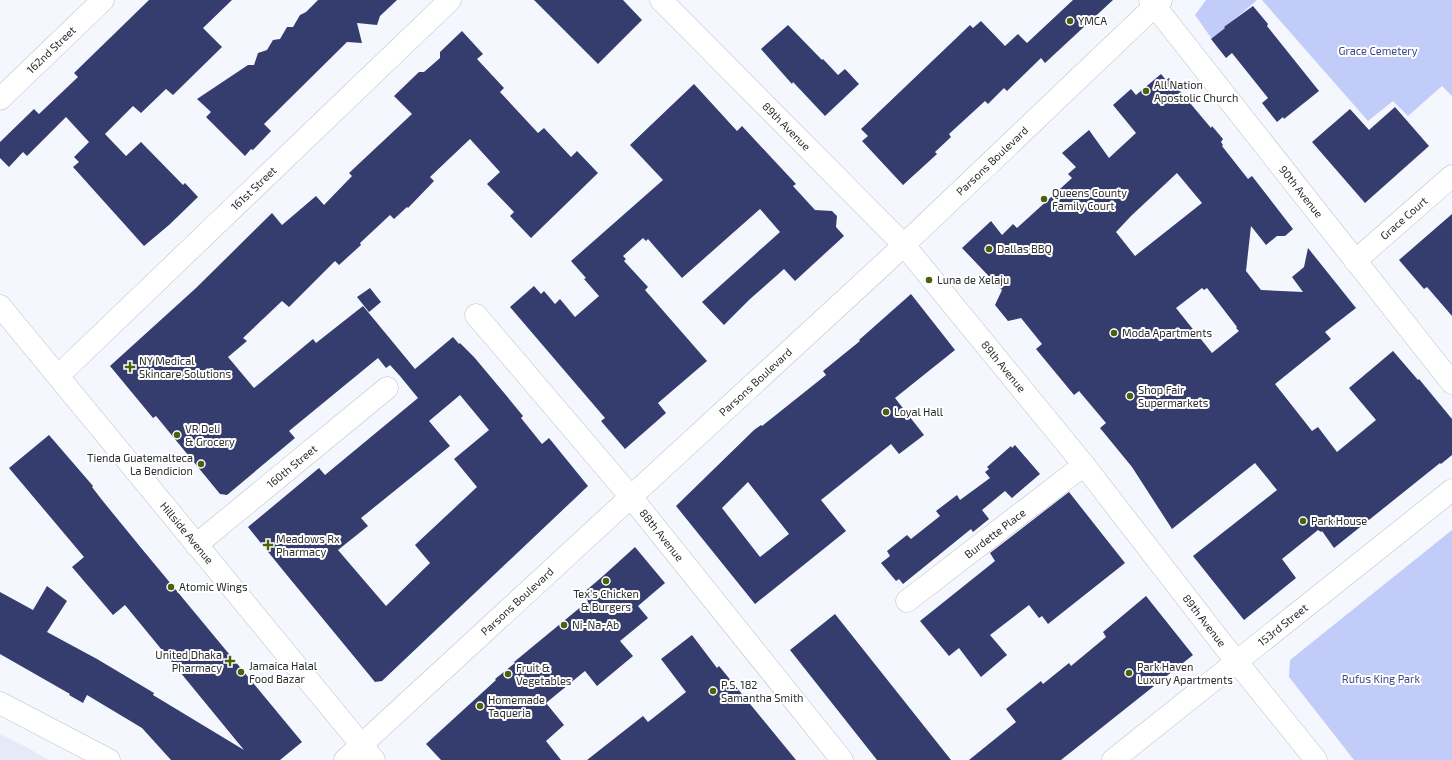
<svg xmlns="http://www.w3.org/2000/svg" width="1452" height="760" font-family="'Exo 2',sans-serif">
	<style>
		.built { fill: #e5e9f8 }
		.green { fill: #c2ccf8 }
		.building { fill: #343d6e; fill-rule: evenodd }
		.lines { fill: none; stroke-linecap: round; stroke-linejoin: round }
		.minor-casing { stroke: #bdbfc6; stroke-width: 23 }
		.major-casing { stroke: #bdbfc6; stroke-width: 23 }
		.minor { stroke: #fff; stroke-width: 22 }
		.major { stroke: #fff; stroke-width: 22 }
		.poi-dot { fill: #4b610d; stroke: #fff; stroke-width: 1.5 }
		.labels { text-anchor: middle; stroke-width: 4; stroke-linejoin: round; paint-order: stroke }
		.poi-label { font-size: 11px; fill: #2b2c2e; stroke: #fff; text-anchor: start }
		.street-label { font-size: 11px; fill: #2b2c2e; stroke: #fff }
		.park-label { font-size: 11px; fill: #3d478d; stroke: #fff }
	</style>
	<rect width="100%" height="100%" fill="#f5f7fe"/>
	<!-- built -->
	<path class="built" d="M0,734L24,746L49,760H0Z"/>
	<!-- green -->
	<path class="green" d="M1206,0H1257L1212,39L1195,15Z
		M1262,0H1452V96L1442,86L1408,116L1393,101L1368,121Z
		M1452,530V760H1354L1289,677L1290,660Z"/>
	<!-- building -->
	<path class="building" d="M149,0H232L203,28L222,47L173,95L166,89L141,113L133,106L105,134L126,156L141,142L183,185L185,183L198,197L169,225L144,246L73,167L79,162L74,157L89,142L66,117L27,156L23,152L9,167L0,158V142L34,109L39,114L78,77L74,73Z
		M318,0H397L380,16L377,25L357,23L362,43L347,42L264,124L271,131L253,150L251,149L245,156L206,117L211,112L197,99L248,65H254L258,53L267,50L273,40L280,39L287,27H293L300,15L306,12Z
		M534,0H623L642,20L598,64Z
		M1073,0H1113L1045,63L1041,58L1007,91L1004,88L988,104L985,101L949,134L951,137L935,152L937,154L903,185L862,141L868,136L861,129L970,25L973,28L981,21L1005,46L1018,34L1027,43Z
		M1253,6L1268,24L1267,26L1319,91L1284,119L1283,117L1277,122L1262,103L1268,98L1232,53L1226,58L1211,39L1225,28L1224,27Z
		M788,25L822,60L823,59L838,75L845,69L859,84L825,116L793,82L792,84L761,49Z
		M462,31L483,54L477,59L504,88L500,92L538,133L544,128L571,157L577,151L598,173L531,238L510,216L514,212L487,184L500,172L470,139L430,177L434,181L408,208L407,207L394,219L390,215L360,243L361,245L339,265L335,261L289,307L282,301L243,338L247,341L228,357L254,388L313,339L316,343L363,306L415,369L453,337L459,344L460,343L474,357L505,394L523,416L521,418L542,444L549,438L588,486L382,681L375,682L286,574L248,527L319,468L325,475L418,398L400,376L390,365L386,368L378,358L289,431L295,438L227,495L220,494L156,416L153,418L110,366L196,288L272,213L282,225L316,196L324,205L352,176L349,173L412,114L394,96L419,72H424L440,58V52ZM460,395L489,430L454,459L477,487L415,545L430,563L386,606L338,550L368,526L361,518L450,446L429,421Z
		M1161,74L1166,80L1169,78L1211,128L1212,126L1223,139L1221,142L1223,145L1222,146L1248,179L1252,176L1293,229L1285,236H1277L1266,245L1251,226L1246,271L1261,290L1303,292L1292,277L1304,267L1308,248L1356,308L1325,332L1331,339L1275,384L1312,431L1318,427L1337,452L1376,420L1349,388L1393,351L1418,380L1419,379L1452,419V455L1441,464L1440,463L1334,548L1322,531L1321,532L1318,530L1282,559L1296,578L1244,620L1193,556L1277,490L1255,463L1172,529L1132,467L1100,428L1106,423L1079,391L1074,395L1036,349L1042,344L1021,318L1008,321L995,305L1002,290L962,248L991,221L1002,235L1013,224L1017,228L1072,178L1068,174L1076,167L1062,153L1089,130L1109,158L1136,133L1113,105L1131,89L1136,95ZM1177,173L1202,203L1135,256L1116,232L1131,216ZM1202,288L1204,290L1207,288L1237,327L1236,328L1239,331L1212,353L1176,308Z
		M694,84L737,131L742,126L796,184L793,186L815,210L832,211L837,216L836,227L844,236L795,281L784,269L750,299L724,325L702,302L780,232L760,209L682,278L648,239L646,241L643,238L623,256L626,259L624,261L648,287L645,290L707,361L658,403L666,413L625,449L601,421L605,418L510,307L534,286L541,294L544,291L555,304L560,299L575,317L599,296L584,279L586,278L571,261L663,180L630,145Z
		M1395,107L1429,146L1365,203L1312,142L1350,109L1369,130Z
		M1452,214V316L1427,287L1424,289L1399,260Z
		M370,288L381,302L369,312L357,297Z
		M911,294L955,350L895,398L924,435L899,454L891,444L821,500L846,531L755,604L676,506L754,430L761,425L762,426L826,375L823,371L860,341L859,340ZM748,482L789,534L760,557L722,508Z
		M49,435L93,486L92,487L102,500L142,549L302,742L280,760H171L142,728L87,695L83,703L69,695L70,694L0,654V592L33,610L47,586L67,601L47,632L97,659L154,693L153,695L244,750L125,605L113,615L72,567L84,557L9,468Z
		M1015,445L1040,474L1012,498L1005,491L982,510L989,519L973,532L971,529L903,584L899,579L896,581L881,563L890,556L887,551L907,535L911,539L940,516L936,511L957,495L960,500L990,478L985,472L989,469L987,467L1011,446L1012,448Z
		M1069,492L1125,563L1048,624L1042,616L1039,618L1029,605L990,635L1007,655L981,677L959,648L949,656L920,621L995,561L990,553Z
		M635,547L665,583L638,606L648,618L620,641L633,656L597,686L585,671L546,703L564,725L546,741L561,760H441L426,744L496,680L495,679L515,663L514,662L588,601L582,594L603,576Z
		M1146,596L1193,655L1061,760H969L1016,722L1006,709L1041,681L1043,684L1069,663L1071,666L1106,637L1103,632Z
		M835,614L951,760H877L790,650Z
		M692,635L717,668L719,666L796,760H587L643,716L648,722L686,692L661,659Z"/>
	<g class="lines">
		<defs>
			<g id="minor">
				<path id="s1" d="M661,0L904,245L1084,465L1224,646L1316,760"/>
				<path id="s2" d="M1150,0L1452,383"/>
				<path id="s3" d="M0,99L103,0"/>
				<path id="s4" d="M1355,261L1452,176"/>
				<path id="s5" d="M476,315L631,497L842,760"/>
				<path id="s6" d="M58,376L450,0"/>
				<path id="s7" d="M196,545L387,388"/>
				<path id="s8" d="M907,601L1084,465"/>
				<path d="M0,703L109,760"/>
				<path id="s9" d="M345,760L887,261L1161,0"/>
				<path id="s10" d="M1113,760L1452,490"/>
			</g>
			<g id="major">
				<path id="s11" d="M0,306L374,760"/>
			</g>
		</defs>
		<!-- minor casing -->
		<use href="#minor" class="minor-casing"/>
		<!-- major casing -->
		<use href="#major" class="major-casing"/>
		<!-- minor -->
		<use href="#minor" class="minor"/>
		<!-- major -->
		<use href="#major" class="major"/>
	</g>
	<!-- markers -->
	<g class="poi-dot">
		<circle cx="1070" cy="21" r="4"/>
		<circle cx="1146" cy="91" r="4"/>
		<circle cx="1044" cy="199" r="4"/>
		<circle cx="989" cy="249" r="4"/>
		<circle cx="929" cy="280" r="4"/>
		<circle cx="1114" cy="333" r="4"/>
		<path d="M128 361h4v4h4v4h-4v4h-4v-4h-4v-4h4z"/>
		<circle cx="1130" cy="396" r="4"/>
		<circle cx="886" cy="412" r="4"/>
		<circle cx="177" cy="435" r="4"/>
		<circle cx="201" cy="464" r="4"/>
		<circle cx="1303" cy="521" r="4"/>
		<path d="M266 539h4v4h4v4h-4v4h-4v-4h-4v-4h4z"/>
		<circle cx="606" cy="581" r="4"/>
		<circle cx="171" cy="587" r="4"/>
		<circle cx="564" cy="625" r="4"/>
		<path d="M228 655h4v4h4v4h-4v4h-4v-4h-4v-4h4z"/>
		<circle cx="241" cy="672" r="4"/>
		<circle cx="1129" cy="673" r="4"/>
		<circle cx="508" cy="674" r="4"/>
		<circle cx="713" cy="691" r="4"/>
		<circle cx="480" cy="706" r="4"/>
	</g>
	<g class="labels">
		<!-- poi labels -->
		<g class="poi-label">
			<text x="1078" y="25">YMCA</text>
			<text x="1154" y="89">All Nation<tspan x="1154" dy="13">Apostolic Church</tspan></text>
			<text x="1052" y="197">Queens County<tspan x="1052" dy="13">Family Court</tspan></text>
			<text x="997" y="253">Dallas BBQ</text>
			<text x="937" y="284">Luna de Xelaju</text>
			<text x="1122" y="337">Moda Apartments</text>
			<text x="139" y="365">NY Medical<tspan x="139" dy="13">Skincare Solutions</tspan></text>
			<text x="1138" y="394">Shop Fair<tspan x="1138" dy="13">Supermarkets</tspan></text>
			<text x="894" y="416">Loyal Hall</text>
			<text x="185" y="433">VR Deli<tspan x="185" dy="13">&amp; Grocery</tspan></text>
			<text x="193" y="462" text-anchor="end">Tienda Guatemalteca<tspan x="193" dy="13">La Bendicion</tspan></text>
			<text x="1311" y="525">Park House</text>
			<text x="276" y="543">Meadows Rx<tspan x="276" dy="13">Pharmacy</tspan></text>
			<text x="179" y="591">Atomic Wings</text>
			<text x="606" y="598" text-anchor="middle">Tex's Chicken<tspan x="606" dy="13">&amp; Burgers</tspan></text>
			<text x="572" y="629">Ni-Na-Ab</text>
			<text x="222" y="659" text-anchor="end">United Dhaka<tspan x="222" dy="13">Pharmacy</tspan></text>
			<text x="249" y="670">Jamaica Halal<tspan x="249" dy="13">Food Bazar</tspan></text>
			<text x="1137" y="671">Park Haven<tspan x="1137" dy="13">Luxury Apartments</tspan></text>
			<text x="516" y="672">Fruit &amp;<tspan x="516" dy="13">Vegetables</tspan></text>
			<text x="721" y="689">P.S. 182<tspan x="721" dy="13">Samantha Smith</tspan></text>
			<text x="488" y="704">Homemade<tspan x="488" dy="13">Taqueria</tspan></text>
		</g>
		<!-- street labels -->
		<g class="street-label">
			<text dy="4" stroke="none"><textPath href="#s3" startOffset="71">162nd Street</textPath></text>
			<text dy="4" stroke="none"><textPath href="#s1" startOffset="178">89th Avenue</textPath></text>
			<text dy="4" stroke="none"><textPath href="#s9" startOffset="882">Parsons Boulevard</textPath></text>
			<text dy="4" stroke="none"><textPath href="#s6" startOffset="271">161st Street</textPath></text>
			<text dy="4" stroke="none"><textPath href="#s2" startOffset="244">90th Avenue</textPath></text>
			<text dy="4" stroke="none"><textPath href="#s4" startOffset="65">Grace Court</textPath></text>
			<text dy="4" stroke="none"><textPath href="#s1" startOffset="502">89th Avenue</textPath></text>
			<text dy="4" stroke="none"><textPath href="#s9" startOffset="558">Parsons Boulevard</textPath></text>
			<text dy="4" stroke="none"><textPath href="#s7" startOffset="124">160th Street</textPath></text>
			<text dy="4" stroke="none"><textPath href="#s11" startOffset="294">Hillside Avenue</textPath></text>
			<text dy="4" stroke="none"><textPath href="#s8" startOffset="111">Burdette Place</textPath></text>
			<text dy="4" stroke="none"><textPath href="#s5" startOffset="288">88th Avenue</textPath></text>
			<text dy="4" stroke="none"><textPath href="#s9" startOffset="234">Parsons Boulevard</textPath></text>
			<text dy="4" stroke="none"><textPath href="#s1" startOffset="826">89th Avenue</textPath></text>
			<text dy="4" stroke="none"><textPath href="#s10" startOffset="217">153rd Street</textPath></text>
		</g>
		<!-- park labels -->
		<g class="park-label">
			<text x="1378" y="55">Grace Cemetery</text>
			<text x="1381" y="683">Rufus King Park</text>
		</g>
	</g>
</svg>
